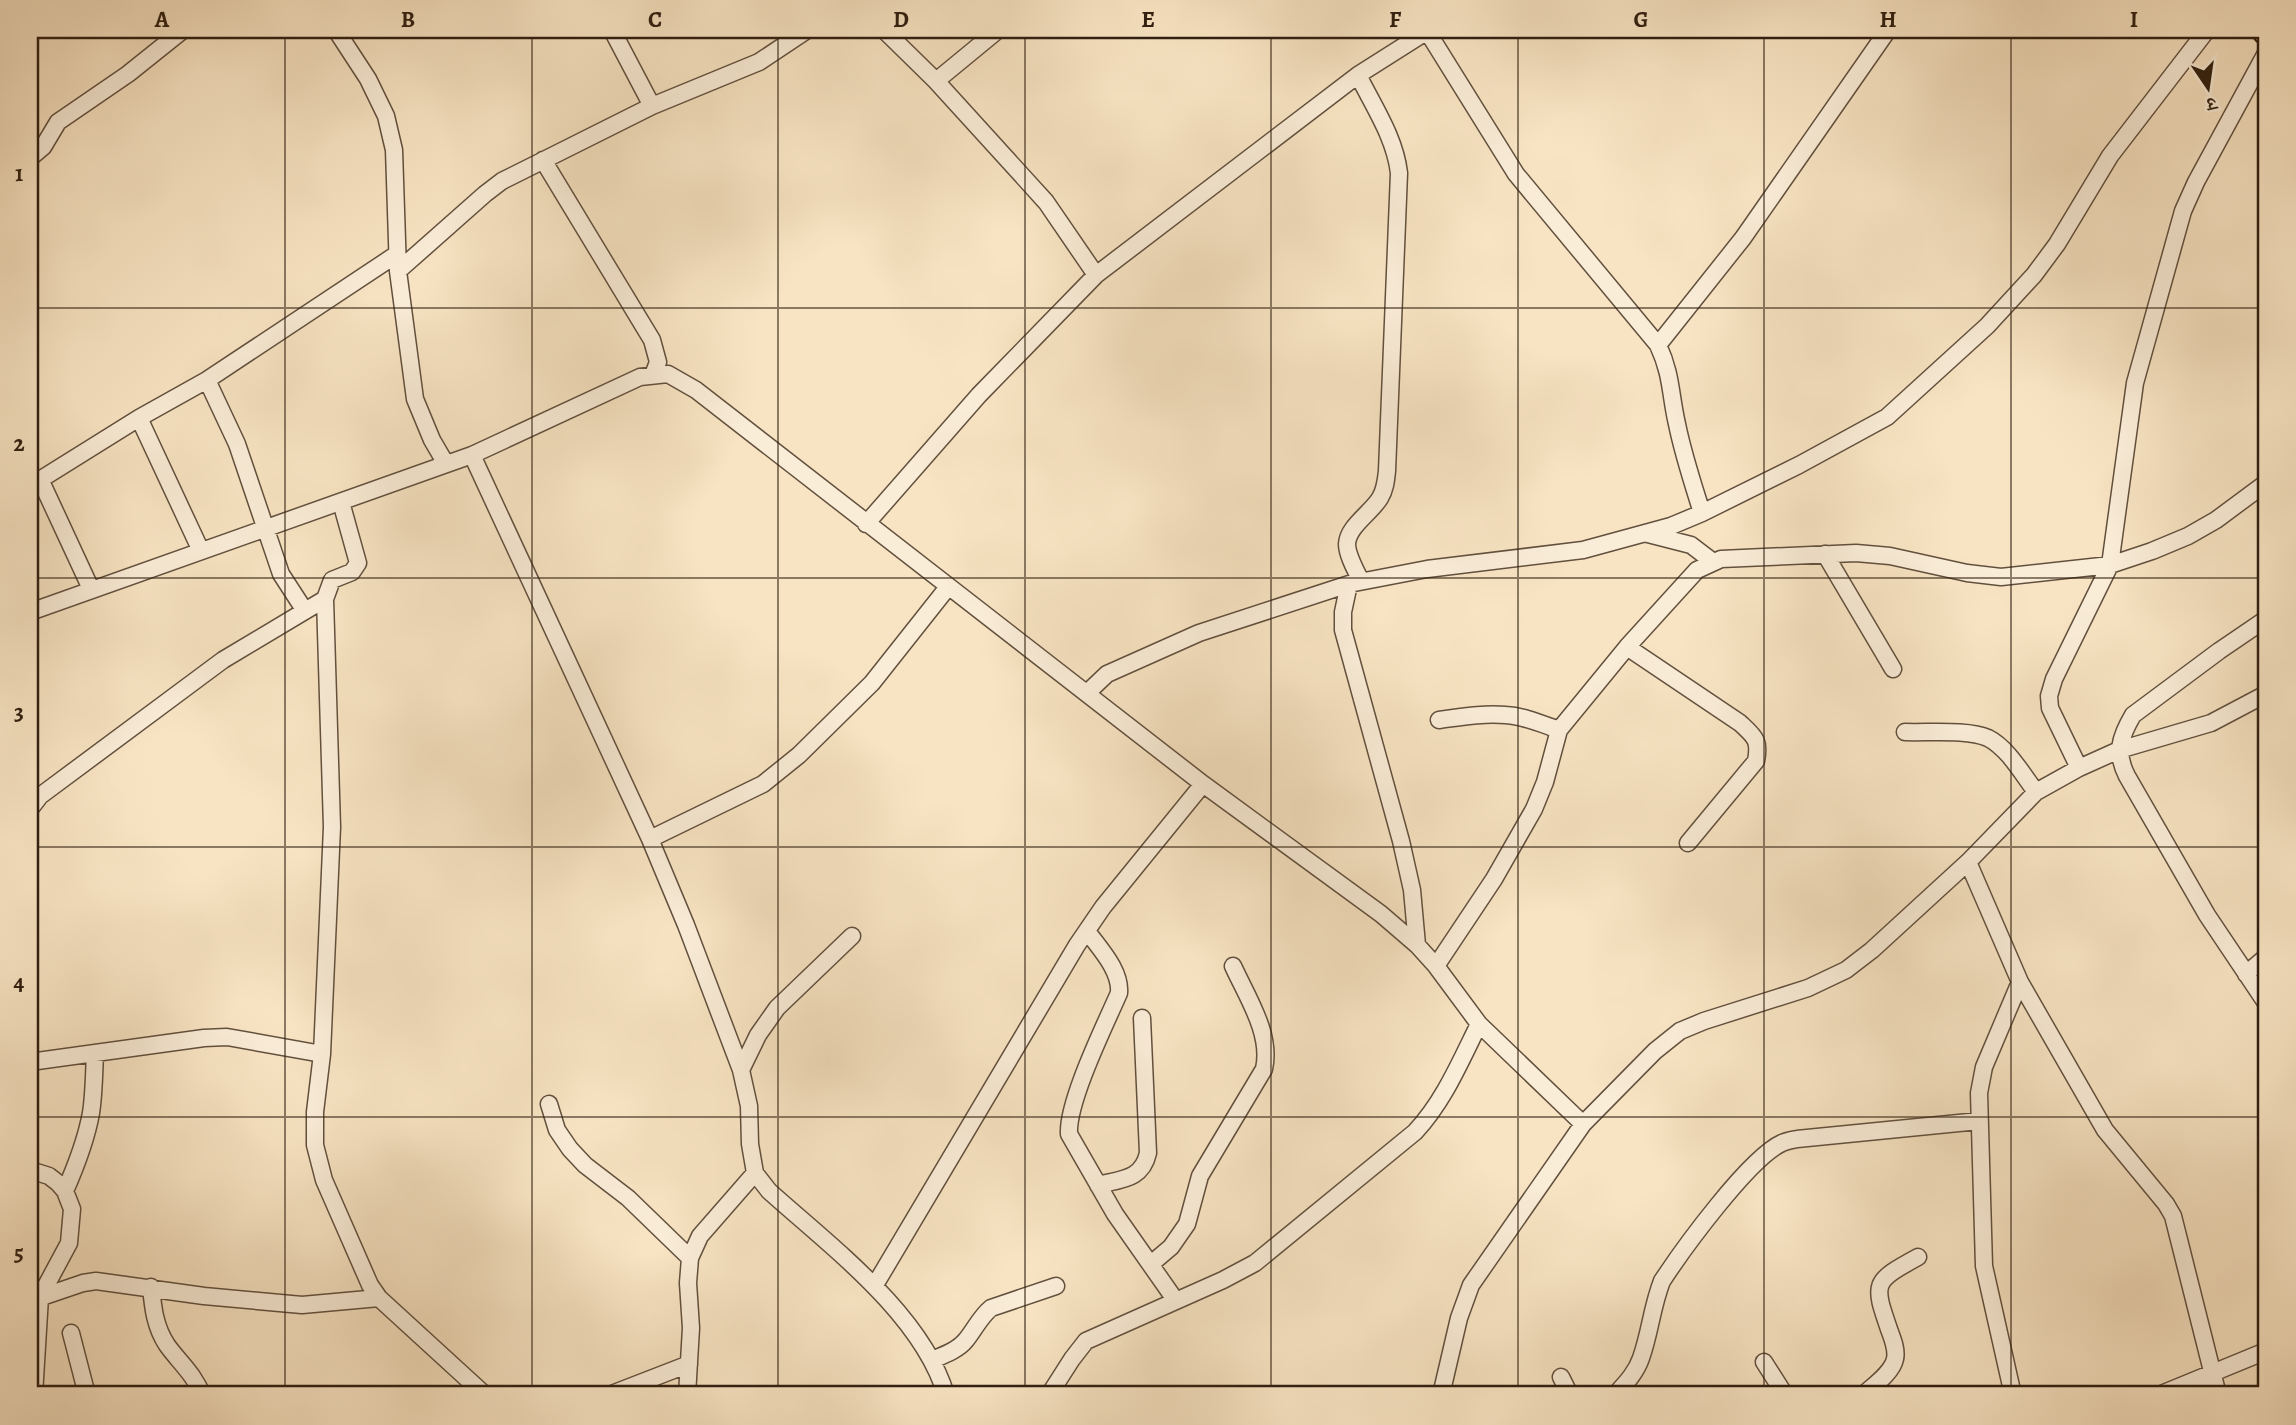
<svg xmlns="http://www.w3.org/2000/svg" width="2296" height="1425" font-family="Alegreya,'Noto Serif Devanagari',serif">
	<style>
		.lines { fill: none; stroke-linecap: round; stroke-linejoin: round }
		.street-casing { stroke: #62503e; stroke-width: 19 }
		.primary-casing { stroke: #301f11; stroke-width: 30 }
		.street { stroke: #faedd8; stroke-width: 16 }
		.primary { stroke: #f8e4c3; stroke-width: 26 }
		.grid { fill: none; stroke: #301f11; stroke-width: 2; stroke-opacity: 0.55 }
		.neatline { fill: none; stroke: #301f11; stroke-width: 2.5 }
		.grid-label { font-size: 23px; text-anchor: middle; font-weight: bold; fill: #301f11 }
	</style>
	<rect width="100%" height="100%" fill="#f8e4c3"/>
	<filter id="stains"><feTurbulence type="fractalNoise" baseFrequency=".00286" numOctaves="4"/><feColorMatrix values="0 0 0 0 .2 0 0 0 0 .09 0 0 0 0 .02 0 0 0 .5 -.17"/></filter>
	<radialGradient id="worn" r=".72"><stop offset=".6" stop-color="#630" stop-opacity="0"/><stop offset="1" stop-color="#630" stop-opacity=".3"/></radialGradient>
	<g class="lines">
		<defs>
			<path id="street" d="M336,30L368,79L386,116L394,150L398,271L415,399L432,440L446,464
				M612,30L652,106
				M884,30L936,81L1046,202L1096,275
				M1427,31L1516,174L1658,345C1672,375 1670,394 1677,424C1683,454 1693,484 1702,513
				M1358,75C1374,107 1395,138 1399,173L1387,471C1386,481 1385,490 1380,498C1371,513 1348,526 1347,544C1347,555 1356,571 1361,581
				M936,81L998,30
				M30,158L43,147L58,122L128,74L183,30
				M543,160L652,340L658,362L653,375
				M398,271L485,194L502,181L652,106L759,62L807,30
				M1658,345L1743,238L1888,30
				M207,380L237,444L281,574L305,611
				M139,418L201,551
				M472,455L650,839L686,925L741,1070L749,1106L750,1144L755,1173L769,1191C830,1246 922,1314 946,1395
				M40,479L91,589
				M30,486L139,418L207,380L397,254
				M866,524L979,395L1096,275L1358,75L1429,30
				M1648,534L1691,545L1712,561
				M1825,554L1893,669
				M1349,584L1343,612V630L1401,841L1412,890L1417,945
				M325,599L332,827L322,1054L315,1112V1145L324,1180L370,1285L379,1298L485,1395
				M30,612L472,455L640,377L668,374L696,390L1203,784L1381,914L1417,945L1436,966L1479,1024L1583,1124
				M2266,619L2219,651L2133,715C2120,737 2115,753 2127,776L2207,915L2266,1003
				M1627,647L1740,723C1755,737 1760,740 1756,761L1688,843
				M1087,693L1107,674L1199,633L1349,584L1427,569L1583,550L1671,526L1702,513L1799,465L1887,417L1987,326L2034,275L2057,244L2110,156L2207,30
				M1439,720C1461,717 1483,713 1506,715C1524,716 1542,724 1559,730
				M1905,732C1927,733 1968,729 1988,738C2008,748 2023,775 2036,792
				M2079,768L2050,708L2049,696L2054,679L2110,565L2135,383L2183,211L2196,182L2266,53
				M30,809L40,796L223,660L325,599L332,580L352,572L358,563L341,502
				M650,839L763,784L799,755L872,683L948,587
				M1968,862L2020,982L2105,1130L2166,1204L2173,1216L2218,1395
				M1087,931C1099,948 1121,970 1119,993C1105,1025 1067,1102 1069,1134L1115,1214L1176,1301
				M1436,966L1494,879L1534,809L1545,782L1559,730L1627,647L1697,570L1721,559L1856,553L1890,556L1967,573L2001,577L2110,565L2152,551L2188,536L2216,520L2266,483
				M2246,974L2266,957
				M30,1062L204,1038L227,1037L322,1054
				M741,1070L758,1035L777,1008L852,936
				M549,1104L557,1130L570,1149L585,1165L628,1198L690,1258
				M30,1170L49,1176L58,1183L65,1191L72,1209L69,1243L40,1297L34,1395
				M1098,1185C1121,1179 1142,1180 1148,1153L1142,1018
				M65,1191C76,1166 86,1141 91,1113C94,1094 94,1073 95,1053
				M1151,1264L1171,1247L1187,1224L1200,1176L1264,1069C1272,1034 1247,997 1233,966
				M875,1285L1077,945L1103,907L1203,784
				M151,1287C153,1308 155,1327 167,1345C179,1362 195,1375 202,1395
				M30,1301L83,1283L96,1281L204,1296L302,1305L379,1298
				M71,1333L87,1395
				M932,1360C944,1355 958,1350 966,1340C975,1329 980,1317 991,1308L1056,1286
				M1764,1362L1785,1395
				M1561,1377L1570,1395
				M609,1395L689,1364
				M687,1395L691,1328L688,1283L690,1258L700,1236L755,1173
				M1049,1395L1072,1359L1086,1341L1223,1280L1255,1263L1415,1132C1444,1101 1460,1062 1479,1024
				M1441,1395L1459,1318L1471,1285L1583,1124L1655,1051L1680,1031L1704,1021L1808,988L1846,970L1872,950L1968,862L2036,792L2079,768L2119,750L2211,723L2266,694
				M1615,1395C1625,1384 1636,1373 1641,1358C1650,1333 1652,1306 1662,1281C1683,1249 1749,1158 1782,1143C1786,1141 1792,1140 1797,1139L1979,1121
				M1863,1395C1873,1386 1892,1373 1895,1359C1897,1350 1893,1340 1890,1332C1873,1283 1872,1282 1918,1257
				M2013,1395L1984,1266L1979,1093L1984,1067L2020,982
				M2159,1395L2266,1351"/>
			<path id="primary" d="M2266,30V31"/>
		</defs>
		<!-- street casing -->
		<use href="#street" class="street-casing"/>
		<!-- primary casing -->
		<use href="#primary" class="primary-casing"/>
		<!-- street -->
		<use href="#street" class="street"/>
		<!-- primary -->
		<use href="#primary" class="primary"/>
	</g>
	<!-- grid -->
	<path class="grid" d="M285,30V1395M532,30V1395M778,30V1395M1025,30V1395M1271,30V1395M1518,30V1395M1764,30V1395M2011,30V1395M30,308H2266M30,578H2266M30,847H2266M30,1117H2266"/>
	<!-- margin -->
	<rect width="2296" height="1425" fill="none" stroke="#f8e4c3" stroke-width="77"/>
	<!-- north arrow -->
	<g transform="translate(2208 88) rotate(167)" stroke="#faedd8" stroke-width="5" paint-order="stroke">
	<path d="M0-5L12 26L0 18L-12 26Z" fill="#301f11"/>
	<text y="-10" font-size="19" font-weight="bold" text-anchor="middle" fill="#301f11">उ</text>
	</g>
	<rect x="38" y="38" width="2220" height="1348" class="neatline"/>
	<g class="grid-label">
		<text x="162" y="27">A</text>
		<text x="408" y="27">B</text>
		<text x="655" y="27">C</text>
		<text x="901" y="27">D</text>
		<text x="1148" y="27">E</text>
		<text x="1395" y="27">F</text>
		<text x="1641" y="27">G</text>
		<text x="1888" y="27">H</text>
		<text x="2134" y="27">I</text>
		<text x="19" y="181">1</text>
		<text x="19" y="451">2</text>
		<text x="19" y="720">3</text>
		<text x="19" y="990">4</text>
		<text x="19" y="1260">5</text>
	</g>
	<rect width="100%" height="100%" filter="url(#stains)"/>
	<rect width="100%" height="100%" fill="url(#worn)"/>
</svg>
